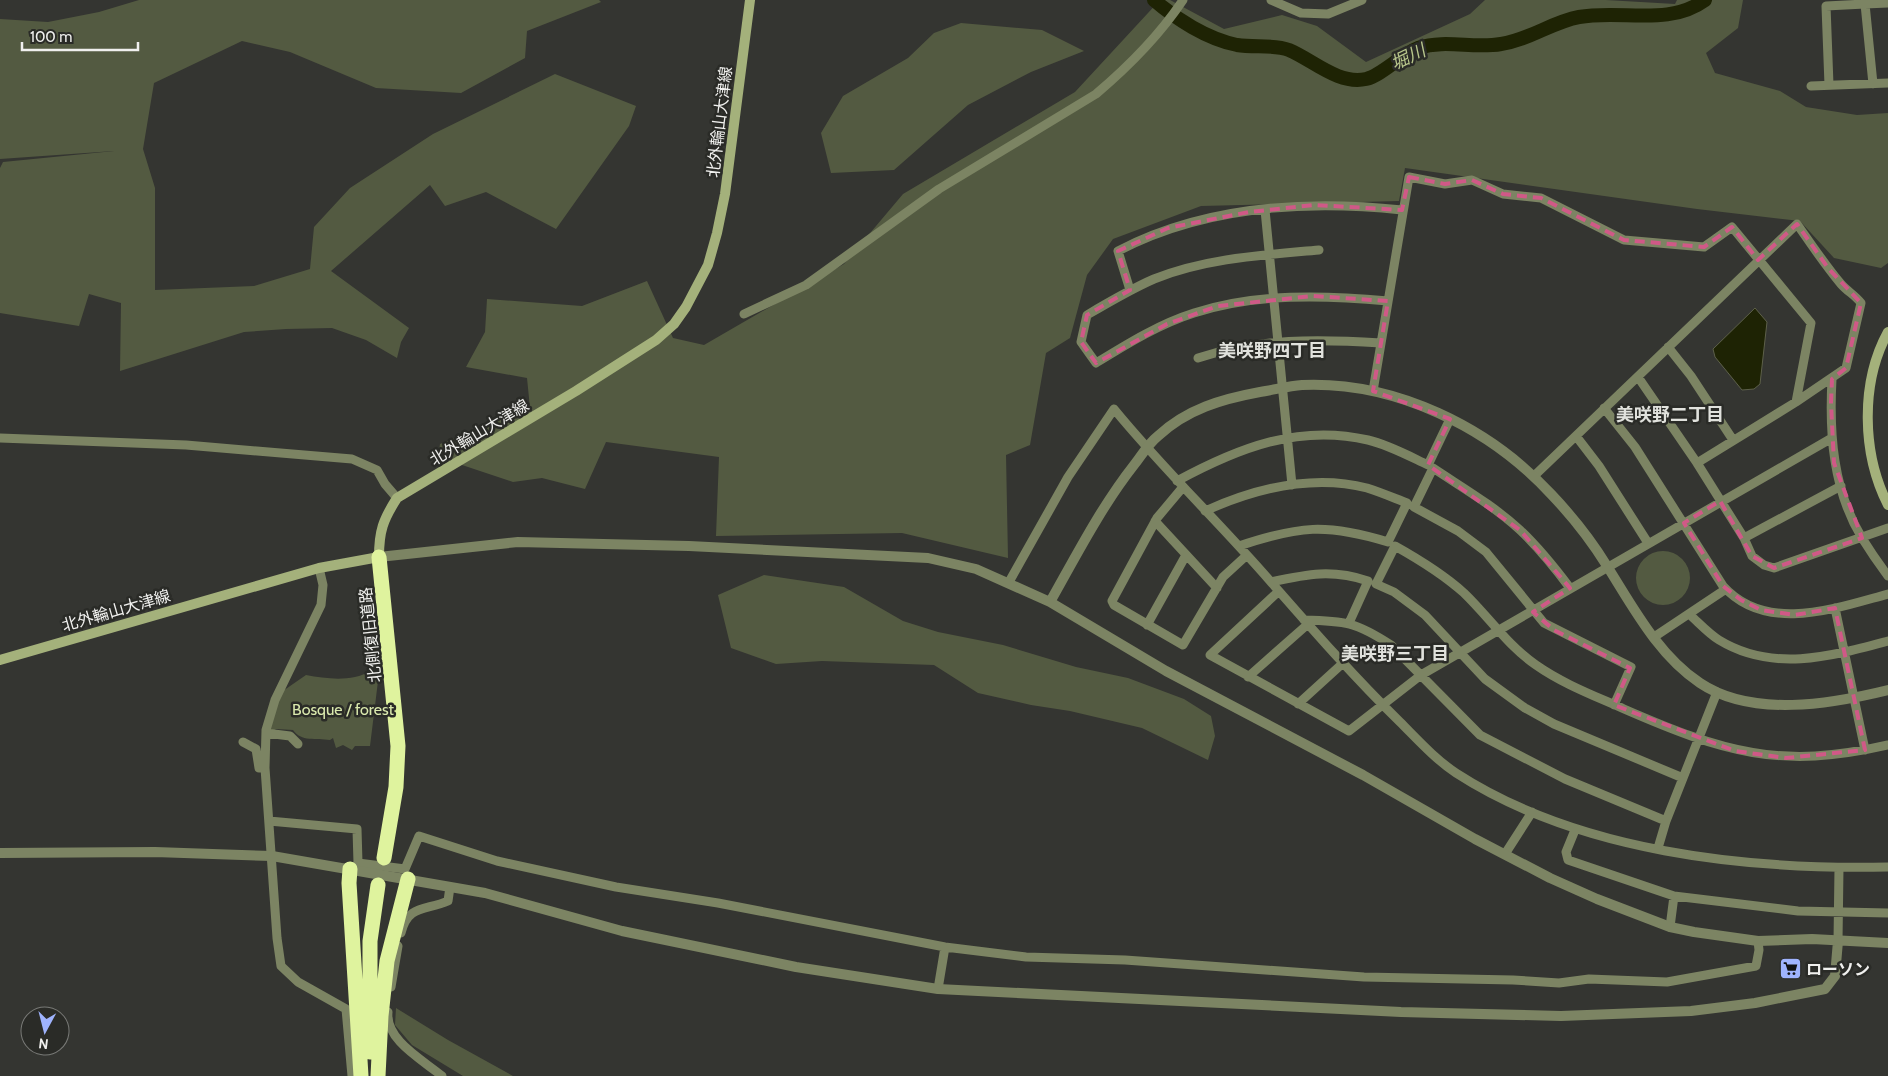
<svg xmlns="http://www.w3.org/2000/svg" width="1888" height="1076" font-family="Cabin,'Noto Sans JP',sans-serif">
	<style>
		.green { fill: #535a41 }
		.water { fill: #1e2304; stroke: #5d604a }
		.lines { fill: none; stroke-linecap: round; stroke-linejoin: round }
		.river { stroke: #1e2304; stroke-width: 14 }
		.minor { stroke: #7c8463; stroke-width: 9 }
		.tertiary { stroke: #7c8463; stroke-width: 10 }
		.secondary { stroke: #a4b17b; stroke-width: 10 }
		.motorway { stroke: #dff39e; stroke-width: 15 }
		.marked { fill: none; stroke: #d05987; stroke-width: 4; stroke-dasharray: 10 6; stroke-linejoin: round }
		.labels { text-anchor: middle; stroke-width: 5; stroke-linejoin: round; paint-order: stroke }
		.street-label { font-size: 16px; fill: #f0f0ee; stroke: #2a2b27 }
		.park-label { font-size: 16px; fill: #dae9ad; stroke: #2a2b27 }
		.poi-label { font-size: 16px; font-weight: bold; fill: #f0f0ee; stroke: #2a2b27; text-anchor: start }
		.water-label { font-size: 18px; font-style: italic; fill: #b9c78c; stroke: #2a2b27 }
		.neighbourhood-label { font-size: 18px; font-weight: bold; fill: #e1e2dd; stroke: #2a2b27 }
	</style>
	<rect width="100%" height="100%" fill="#343531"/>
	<!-- green -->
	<path class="green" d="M139,0H599L601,2L527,31L525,58L461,93L376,88L290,52L242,41L154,83L143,149L155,188V290L254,286L310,269L314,227L350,188L433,134L555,74L636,106L629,126L556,229L486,192L445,206L430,185L331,271L409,328L401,342L397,358L366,340L332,328L286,329L244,332L120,371L121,303L89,294L79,326L0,313V168L3,162L114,151L0,159V19L48,22L99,12Z
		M1160,0H1170L1224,29L1282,15L1317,26L1366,62L1470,14L1485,0H1606L1675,4L1677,0H1743L1738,28L1706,53L1715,73L1780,91L1806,107L1857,115L1888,113V263L1881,268L1834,258L1800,221L1697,209L1405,168L1399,201L1201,206L1113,239L1087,275L1070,338L1046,353L1030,445L1006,455L1008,558L902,533L716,536L719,457L606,442L585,489L542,478L513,482L438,457L440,444L530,408L527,378L466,367L485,332L487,299L582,306L647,281L673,338L704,345L844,264L903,194L1075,92Z
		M961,23L1042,30L1084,51L1031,72L968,105L894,170L831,173L821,133L843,96L908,58L934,33Z
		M1636 578a27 27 0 1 1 54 0a27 27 0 1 1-54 0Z
		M764,575L844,587L903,621L938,632L1003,645L1076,667L1128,678L1184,699L1211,716L1215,736L1208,760L1142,728L1070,711L1031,705L978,693L934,665L822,661L776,664L731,648L718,595Z
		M371,671L379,673L370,746H355L352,750L343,745L336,748L333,738L330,740C316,738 301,742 293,730L276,729L264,737L280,693L306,675C328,679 351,682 371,671Z
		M396,1008L448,1040L513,1076H463L412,1045L395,1025Z"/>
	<!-- water -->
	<path class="water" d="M1755,308L1767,322L1760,384L1754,389L1742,390L1715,357L1713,349Z"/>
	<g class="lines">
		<!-- river -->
		<path class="river" d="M1154,0C1176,19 1207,39 1237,45C1254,48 1273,44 1289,50C1313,60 1338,85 1366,79C1381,76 1402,54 1418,48C1446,39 1473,49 1501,44C1529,40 1552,22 1579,17C1621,9 1668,27 1705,0"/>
		<!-- minor -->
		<path class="minor" d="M1271,0L1301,13L1328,14L1362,0
			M1873,84L1865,4L1888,3
			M1829,85L1826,6L1865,4
			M1811,86L1888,83
			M1265,210L1292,485
			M1319,250C1264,255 1206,258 1154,279C1131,289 1109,302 1087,315L1081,342L1096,363C1127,344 1159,324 1194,313C1256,293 1324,295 1388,301
			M1130,290L1118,251C1204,206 1307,200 1402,210
			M744,314L806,285L939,189L1096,94C1129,66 1159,36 1183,0
			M1668,347L1691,376L1733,440
			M1198,358C1259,338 1318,339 1381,343
			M1638,377L1697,463L1744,538L1752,556L1764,565L1774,568L1888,528
			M1832,379C1829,434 1833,490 1862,538C1870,551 1879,564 1888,576
			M1373,391L1409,177L1445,184L1472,180L1503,194L1541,198L1624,240L1704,247L1732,227L1811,323L1796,402
			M1604,408L1635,447L1723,586C1766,634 1836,608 1888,594
			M1576,436L1599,466L1648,543
			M0,438L186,445L352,459L377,470L385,484L397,498
			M1534,476L1797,224C1811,244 1825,265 1841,284C1848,292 1855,295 1861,303L1846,368L1796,402L1697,463
			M1177,481C1238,448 1298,424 1368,440C1389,445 1409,456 1428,465L1450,419
			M1183,487L1157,518L1112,601L1114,605L1183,645L1223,577L1247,555
			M1205,511C1254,489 1313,474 1367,488C1380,492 1394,498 1407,503L1388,542C1326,523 1299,526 1239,546
			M1155,521L1217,588
			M1744,538L1841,486
			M319,568L323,585L321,605L275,700L266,730L265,768L277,938L281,966L298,982L346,1009L352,1076
			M1009,582L1068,477L1114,409C1163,469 1220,523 1271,582C1313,630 1354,677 1400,722C1418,740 1435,759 1456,773C1578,852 1746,870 1888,867
			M1271,582C1308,574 1332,569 1368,581L1349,623
			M1570,588C1555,568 1539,548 1520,530C1494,506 1463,488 1433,468L1414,507L1458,531L1486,552L1544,623L1631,667L1614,705
			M1279,591L1210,655L1349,731L1421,675L1832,438
			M1835,608L1865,750
			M1690,615C1699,623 1709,634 1719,640C1773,673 1832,656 1888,641
			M1304,620C1345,621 1356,622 1391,645L1480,735L1565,779L1666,821
			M1147,625L1186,555
			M1654,637L1726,589
			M1248,677L1308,624
			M1298,704L1342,664
			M266,733L290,736L298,744
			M243,742L256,749L259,768H265
			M1683,778L1554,724L1525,708L1485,679L1425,615L1394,592L1376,584L1395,546C1420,560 1443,574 1464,593C1489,617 1507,645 1536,665C1563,684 1595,696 1624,709C1723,752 1780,770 1888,745
			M269,821L357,829L358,863L405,869L419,836L497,861L616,887L718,903L945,947L1026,957L1125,960L1364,977L1513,980L1559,983L1589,979L1667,982L1756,966L1759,950L1758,941
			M1575,830L1566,852L1568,860L1674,896L1798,911L1888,913
			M1658,848L1666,821L1717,692
			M1505,854L1532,812
			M1670,927L1674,896
			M401,933C408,904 426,911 448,901L450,887
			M1838,941L1839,868
			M391,987L398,946
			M938,989L945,947
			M388,1012C385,1040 423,1060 442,1076"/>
		<!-- tertiary -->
		<path class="tertiary" d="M379,557L518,542L689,546L928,558L976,569L1050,602L1166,671L1363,775L1475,839L1550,878L1597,899L1670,927L1694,932L1758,941L1812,939L1888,943
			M1050,602C1076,556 1101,507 1134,465C1142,455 1148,444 1158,436C1187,409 1222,399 1260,392C1274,390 1288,386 1302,385C1395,381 1489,427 1551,494C1571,515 1591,540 1607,566C1633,607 1658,655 1700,683C1752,718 1831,704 1888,690
			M0,853L155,852L272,856L485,893L622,931L796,967L938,989L1401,1012L1561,1016L1691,1011L1755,1003L1825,989L1835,976L1838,941"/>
		<!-- secondary -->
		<path class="secondary" d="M1888,332C1860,383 1862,454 1888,505
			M0,660L319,568L379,557C379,531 383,520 397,498L576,391L656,340L674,324L686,307L708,265L717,233L725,194L750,0"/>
		<!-- motorway -->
		<path class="motorway" d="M379,557L398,746L396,787L384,858
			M350,869L349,883L361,1076
			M370,1052V941L378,885
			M378,1076L381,1016L387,961L408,879"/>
	</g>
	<!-- marked area -->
	<path class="marked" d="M1409,177L1445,184L1472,180L1503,194L1541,198L1624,240L1704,247L1732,227L1758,260L1797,224L1828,268L1861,303L1846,368L1832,379L1831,403L1834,463L1862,538L1774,568L1752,556L1720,501L1684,523L1723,586L1741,600L1761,610L1795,615L1835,608L1865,750L1786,758L1735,751L1614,705L1630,668L1554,630L1533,612L1570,588L1520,530L1428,465L1450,419L1373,391L1388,301L1313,296L1218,306L1167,324L1096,363L1081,342L1087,315L1130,290L1118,251L1168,228L1249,212L1314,205L1402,210Z"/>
	<!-- icons -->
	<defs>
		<symbol id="supermarket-square" viewBox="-11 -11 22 22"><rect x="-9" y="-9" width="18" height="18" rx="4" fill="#9fb3fd" stroke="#2a2b27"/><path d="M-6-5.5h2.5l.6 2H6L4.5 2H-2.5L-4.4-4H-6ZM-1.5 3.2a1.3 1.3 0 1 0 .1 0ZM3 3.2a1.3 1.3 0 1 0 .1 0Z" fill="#111"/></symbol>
	</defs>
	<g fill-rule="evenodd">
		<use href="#supermarket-square" x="1778" y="956" width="25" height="25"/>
	</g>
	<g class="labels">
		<!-- street labels -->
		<g class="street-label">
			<text transform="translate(719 122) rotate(-83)" y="6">北外輪山大津線</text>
			<text transform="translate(479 432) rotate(-31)" y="6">北外輪山大津線</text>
			<text transform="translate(116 610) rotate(-16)" y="6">北外輪山大津線</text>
			<text transform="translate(370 635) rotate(-96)" y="6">北側復旧道路</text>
		</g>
		<!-- park labels -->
		<g class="park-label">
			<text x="343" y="715">Bosque / forest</text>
		</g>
		<!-- poi labels -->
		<g class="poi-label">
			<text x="1806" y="975">ローソン</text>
		</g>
		<!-- water labels -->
		<g class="water-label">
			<text transform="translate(1408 57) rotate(-26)" y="6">堀川</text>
		</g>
		<!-- neighbourhood labels -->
		<g class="neighbourhood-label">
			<text x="1272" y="357">美咲野四丁目</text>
			<text x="1670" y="421">美咲野二丁目</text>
			<text x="1395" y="660">美咲野三丁目</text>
		</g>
	</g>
	<!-- north arrow -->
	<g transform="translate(45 1031) rotate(187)"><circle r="24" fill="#2a2b27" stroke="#797a77"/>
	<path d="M0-4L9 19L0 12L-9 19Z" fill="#9fb3fd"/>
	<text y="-8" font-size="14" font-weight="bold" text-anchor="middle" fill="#f0f0ee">N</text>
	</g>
	<!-- scale -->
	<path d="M22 42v8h116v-8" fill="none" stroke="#f0f0ee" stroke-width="2.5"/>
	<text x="30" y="42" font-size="15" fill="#f0f0ee" stroke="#2a2b27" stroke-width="4" paint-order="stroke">100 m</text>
</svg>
